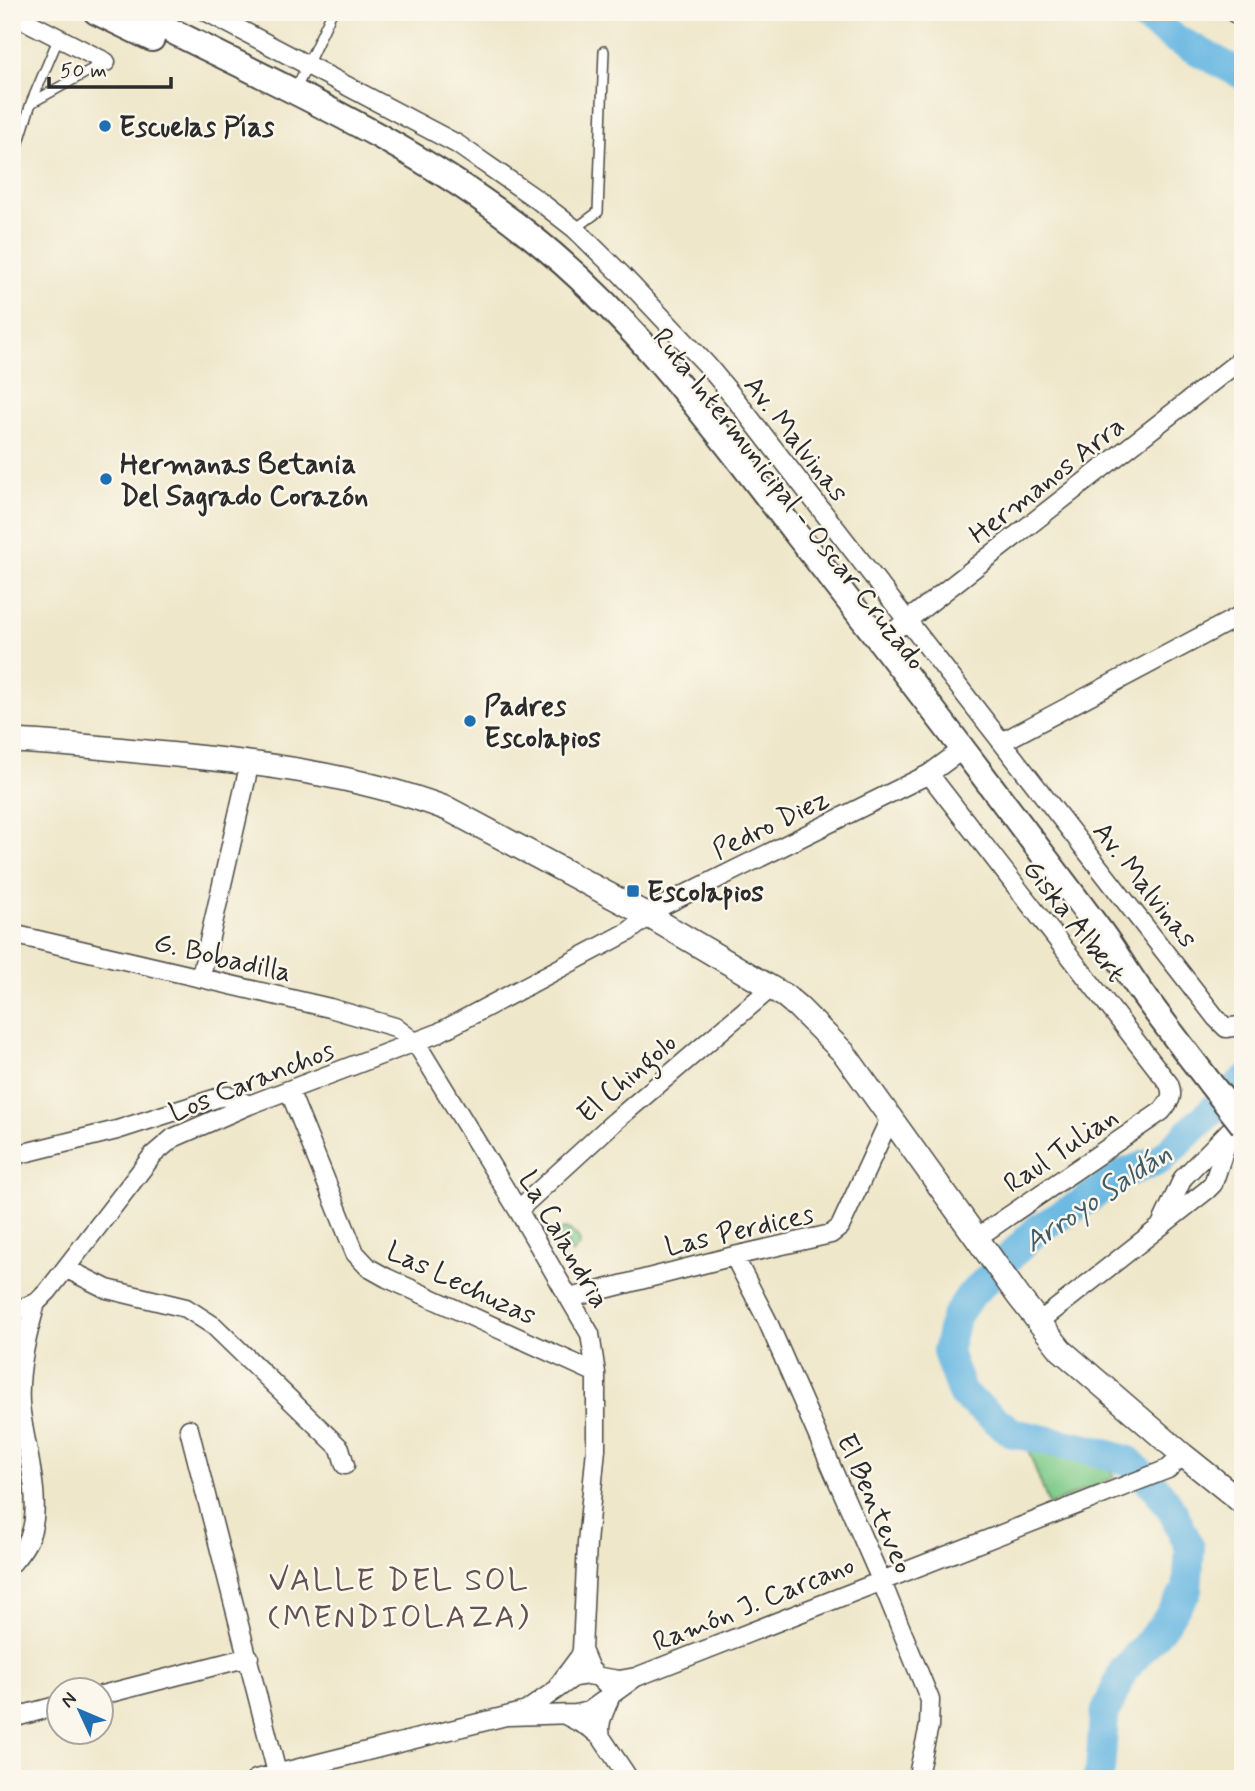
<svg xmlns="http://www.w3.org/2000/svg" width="1255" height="1791" font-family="Mynerve,sans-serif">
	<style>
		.green { fill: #7eca88; stroke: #547a5a; stroke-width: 2 }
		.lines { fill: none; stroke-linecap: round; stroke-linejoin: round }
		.river { stroke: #67b7e2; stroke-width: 30 }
		.service-casing { stroke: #484743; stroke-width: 12 }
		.minor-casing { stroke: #484743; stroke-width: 21 }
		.tertiary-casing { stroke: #484743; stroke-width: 26 }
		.secondary-casing { stroke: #484743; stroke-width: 28 }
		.service { stroke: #fff; stroke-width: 9 }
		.minor { stroke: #fff; stroke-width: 18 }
		.tertiary { stroke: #fff; stroke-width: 23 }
		.secondary { stroke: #fff; stroke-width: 24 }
		.secondary-bridge-casing { stroke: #484743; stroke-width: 28; stroke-linecap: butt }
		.secondary-bridge { stroke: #fff; stroke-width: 24 }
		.poi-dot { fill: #1f6fb2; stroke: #fbf7ec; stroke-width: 2.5 }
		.labels { text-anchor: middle; stroke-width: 5; stroke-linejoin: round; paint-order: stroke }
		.poi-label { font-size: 28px; font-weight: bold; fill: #2b2b2b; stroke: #fbf7ec; text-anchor: start }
		.street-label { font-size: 28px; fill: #2b2b2b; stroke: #fbf7ec }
		.water-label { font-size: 30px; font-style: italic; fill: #405c6b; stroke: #fbf7ec }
		.quarter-label { font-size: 32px; letter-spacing: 2px; fill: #645251; stroke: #fbf7ec }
	</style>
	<rect width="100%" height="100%" fill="#fbf7ec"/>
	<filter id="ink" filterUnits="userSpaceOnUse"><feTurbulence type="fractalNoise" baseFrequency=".0143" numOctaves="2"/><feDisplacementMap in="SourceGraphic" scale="14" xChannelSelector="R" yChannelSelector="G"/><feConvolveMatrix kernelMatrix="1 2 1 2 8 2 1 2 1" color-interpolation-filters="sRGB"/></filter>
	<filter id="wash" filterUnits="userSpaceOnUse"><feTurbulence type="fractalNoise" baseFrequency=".00686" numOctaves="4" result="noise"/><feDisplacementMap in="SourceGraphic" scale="28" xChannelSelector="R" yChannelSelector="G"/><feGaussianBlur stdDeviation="1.57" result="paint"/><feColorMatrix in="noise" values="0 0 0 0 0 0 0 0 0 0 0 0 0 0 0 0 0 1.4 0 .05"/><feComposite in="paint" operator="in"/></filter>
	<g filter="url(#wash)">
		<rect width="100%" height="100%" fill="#efe7ca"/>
		<!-- green -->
		<path class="green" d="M564,1229C573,1231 579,1235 580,1245L572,1254L567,1243L563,1257L552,1248C552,1237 554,1234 564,1229Z
			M1024,1439L1098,1455L1115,1477L1049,1505Z"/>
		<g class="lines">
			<!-- river -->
			<path class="river" d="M1136,12L1174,38L1243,75
				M1097,1779L1100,1771L1104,1716L1123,1671L1161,1628L1187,1590L1190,1548L1172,1510L1157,1489L1129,1461L1092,1450L1013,1433L962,1394L947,1352L955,1318L969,1297L1039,1228L1082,1203L1123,1174L1161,1159L1243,1081"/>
		</g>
	</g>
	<g filter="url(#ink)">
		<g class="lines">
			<defs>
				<path id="service" d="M59,37L31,103L105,62
					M295,91L332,12
					M12,165L31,103
					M575,229L598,212L604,51"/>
				<path id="minor" d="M207,12L457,144L539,201L575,229L621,274L707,365L736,400L1216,1018L1226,1028L1239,1026L1243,1023
					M1233,12L1243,18
					M12,14L106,62
					M881,641L1243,358
					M1002,742L1243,614
					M929,774L1169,1084C1174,1096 1170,1101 1162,1111L978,1237
					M12,934L330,1008L395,1027L416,1043L518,1210L590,1334L596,1373V1449L587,1543L582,1650
					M201,976L250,762
					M289,1090L355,1253L369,1268L387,1278L596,1373
					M12,1156L117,1130L220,1097L229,1096L249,1105
					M518,1210L614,1122L771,988
					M1161,1225L1183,1178L1230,1130
					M734,1256L767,1320L881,1580L930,1700L929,1726L917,1779
					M67,1269L107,1289L186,1308L214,1326L340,1448L345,1465
					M570,1298L734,1256L831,1234L840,1227L891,1116
					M12,1311L36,1303L48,1291L153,1155L173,1138L249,1105L436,1034L628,932L662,906L929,774L963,749
					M1039,1322L1207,1190L1213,1184L1232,1127
					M189,1429L277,1773
					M12,1563C19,1555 26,1546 30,1536C44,1498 23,1443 20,1403C18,1369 27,1336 36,1303
					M636,1677L1168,1469L1183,1455
					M560,1683L580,1656L582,1650L590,1669L608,1687L611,1694C607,1709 597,1720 601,1737
					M102,1695L249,1657
					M565,1715L590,1728L601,1737L629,1779
					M12,1718L60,1705
					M256,1779L526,1711L574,1677L588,1675L619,1680L636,1677L589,1711L576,1714L508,1716"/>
				<path id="tertiary" d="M12,741C60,743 108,748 156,753C255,762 355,774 448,809L649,916L785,996L798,1007L844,1053L1019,1297L1061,1350L1183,1455L1243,1503"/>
				<path id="secondary" d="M96,12L152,39
					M134,12C269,81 413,141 532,237C637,321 712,426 794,531C898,663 1000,797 1101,932C1115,951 1126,971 1140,990C1162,1021 1186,1052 1210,1083"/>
			</defs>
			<!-- service casing -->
			<use href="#service" class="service-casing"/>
			<!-- minor casing -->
			<use href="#minor" class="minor-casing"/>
			<!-- tertiary casing -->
			<use href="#tertiary" class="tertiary-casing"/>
			<!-- secondary casing -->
			<use href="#secondary" class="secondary-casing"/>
			<!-- service -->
			<use href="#service" class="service"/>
			<!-- minor -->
			<use href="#minor" class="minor"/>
			<!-- tertiary -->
			<use href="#tertiary" class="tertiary"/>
			<!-- secondary -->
			<use href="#secondary" class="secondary"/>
			<defs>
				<path id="secondary-bridge" d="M1210,1083L1243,1125"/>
			</defs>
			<!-- secondary-bridge casing -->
			<use href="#secondary-bridge" class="secondary-bridge-casing"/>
			<!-- secondary-bridge -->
			<use href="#secondary-bridge" class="secondary-bridge"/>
		</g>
	</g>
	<!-- markers -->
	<g class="poi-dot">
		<circle cx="105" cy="126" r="7"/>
		<circle cx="106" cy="479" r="7"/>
		<circle cx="470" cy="721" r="7"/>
		<rect x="626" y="884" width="14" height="14" rx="3.5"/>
	</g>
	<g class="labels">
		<!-- poi labels -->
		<g class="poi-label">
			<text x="119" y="136">Escuelas Pías</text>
			<text x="120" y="473">Hermanas Betania<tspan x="120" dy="32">Del Sagrado Corazón</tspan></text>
			<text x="484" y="715">Padres<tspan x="484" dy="32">Escolapios</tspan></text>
			<text x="647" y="901">Escolapios</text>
		</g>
		<!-- street labels -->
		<g class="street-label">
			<text transform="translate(797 438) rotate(52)" y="10">Av. Malvinas</text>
			<text transform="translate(1046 479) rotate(-38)" y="10">Hermanos Arra</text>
			<text transform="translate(790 498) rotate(52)" y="10">Ruta Intermunicipal - Oscar Cruzado</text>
			<text transform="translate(770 823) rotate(-26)" y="10">Pedro Diez</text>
			<text transform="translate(1146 884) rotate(52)" y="10">Av. Malvinas</text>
			<text transform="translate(1075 920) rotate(52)" y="10">Giska Albert</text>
			<text transform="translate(223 956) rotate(13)" y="10">G. Bobadilla</text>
			<text transform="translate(626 1077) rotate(-41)" y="10">El Chingolo</text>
			<text transform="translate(251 1080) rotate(-22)" y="10">Los Caranchos</text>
			<text transform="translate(1060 1149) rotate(-34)" y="10">Raul Tulian</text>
			<text transform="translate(739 1229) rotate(-13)" y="10">Las Perdices</text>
			<text transform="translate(565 1239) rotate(60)" y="10">La Calandria</text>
			<text transform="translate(462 1282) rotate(25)" y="10">Las Lechuzas</text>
			<text transform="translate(876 1503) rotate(66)" y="10">El Benteveo</text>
			<text transform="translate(753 1602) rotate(-22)" y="10">Ramón J. Carcano</text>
		</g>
		<!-- water labels -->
		<g class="water-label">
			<text transform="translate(1097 1197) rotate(-34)" y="10">Arroyo Saldán</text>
		</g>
		<!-- quarter labels -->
		<g class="quarter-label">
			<text x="399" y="1590">VALLE DEL SOL<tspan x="399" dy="37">(MENDIOLAZA)</tspan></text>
		</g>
	</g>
	<!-- margin -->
	<rect width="1255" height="1791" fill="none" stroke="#fbf7ec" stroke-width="42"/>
	<!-- north arrow -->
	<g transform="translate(80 1711) rotate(314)"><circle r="33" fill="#fbf7ec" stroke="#a8a59f" stroke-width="2"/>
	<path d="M0-5L12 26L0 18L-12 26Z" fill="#1f6fb2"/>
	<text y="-10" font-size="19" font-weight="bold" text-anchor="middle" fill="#2b2b2b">N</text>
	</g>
	<!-- scale -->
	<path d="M49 77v10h122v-10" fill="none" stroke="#2b2b2b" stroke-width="3.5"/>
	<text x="60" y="77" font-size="21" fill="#2b2b2b" stroke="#fbf7ec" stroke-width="5" paint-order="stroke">50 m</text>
</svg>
